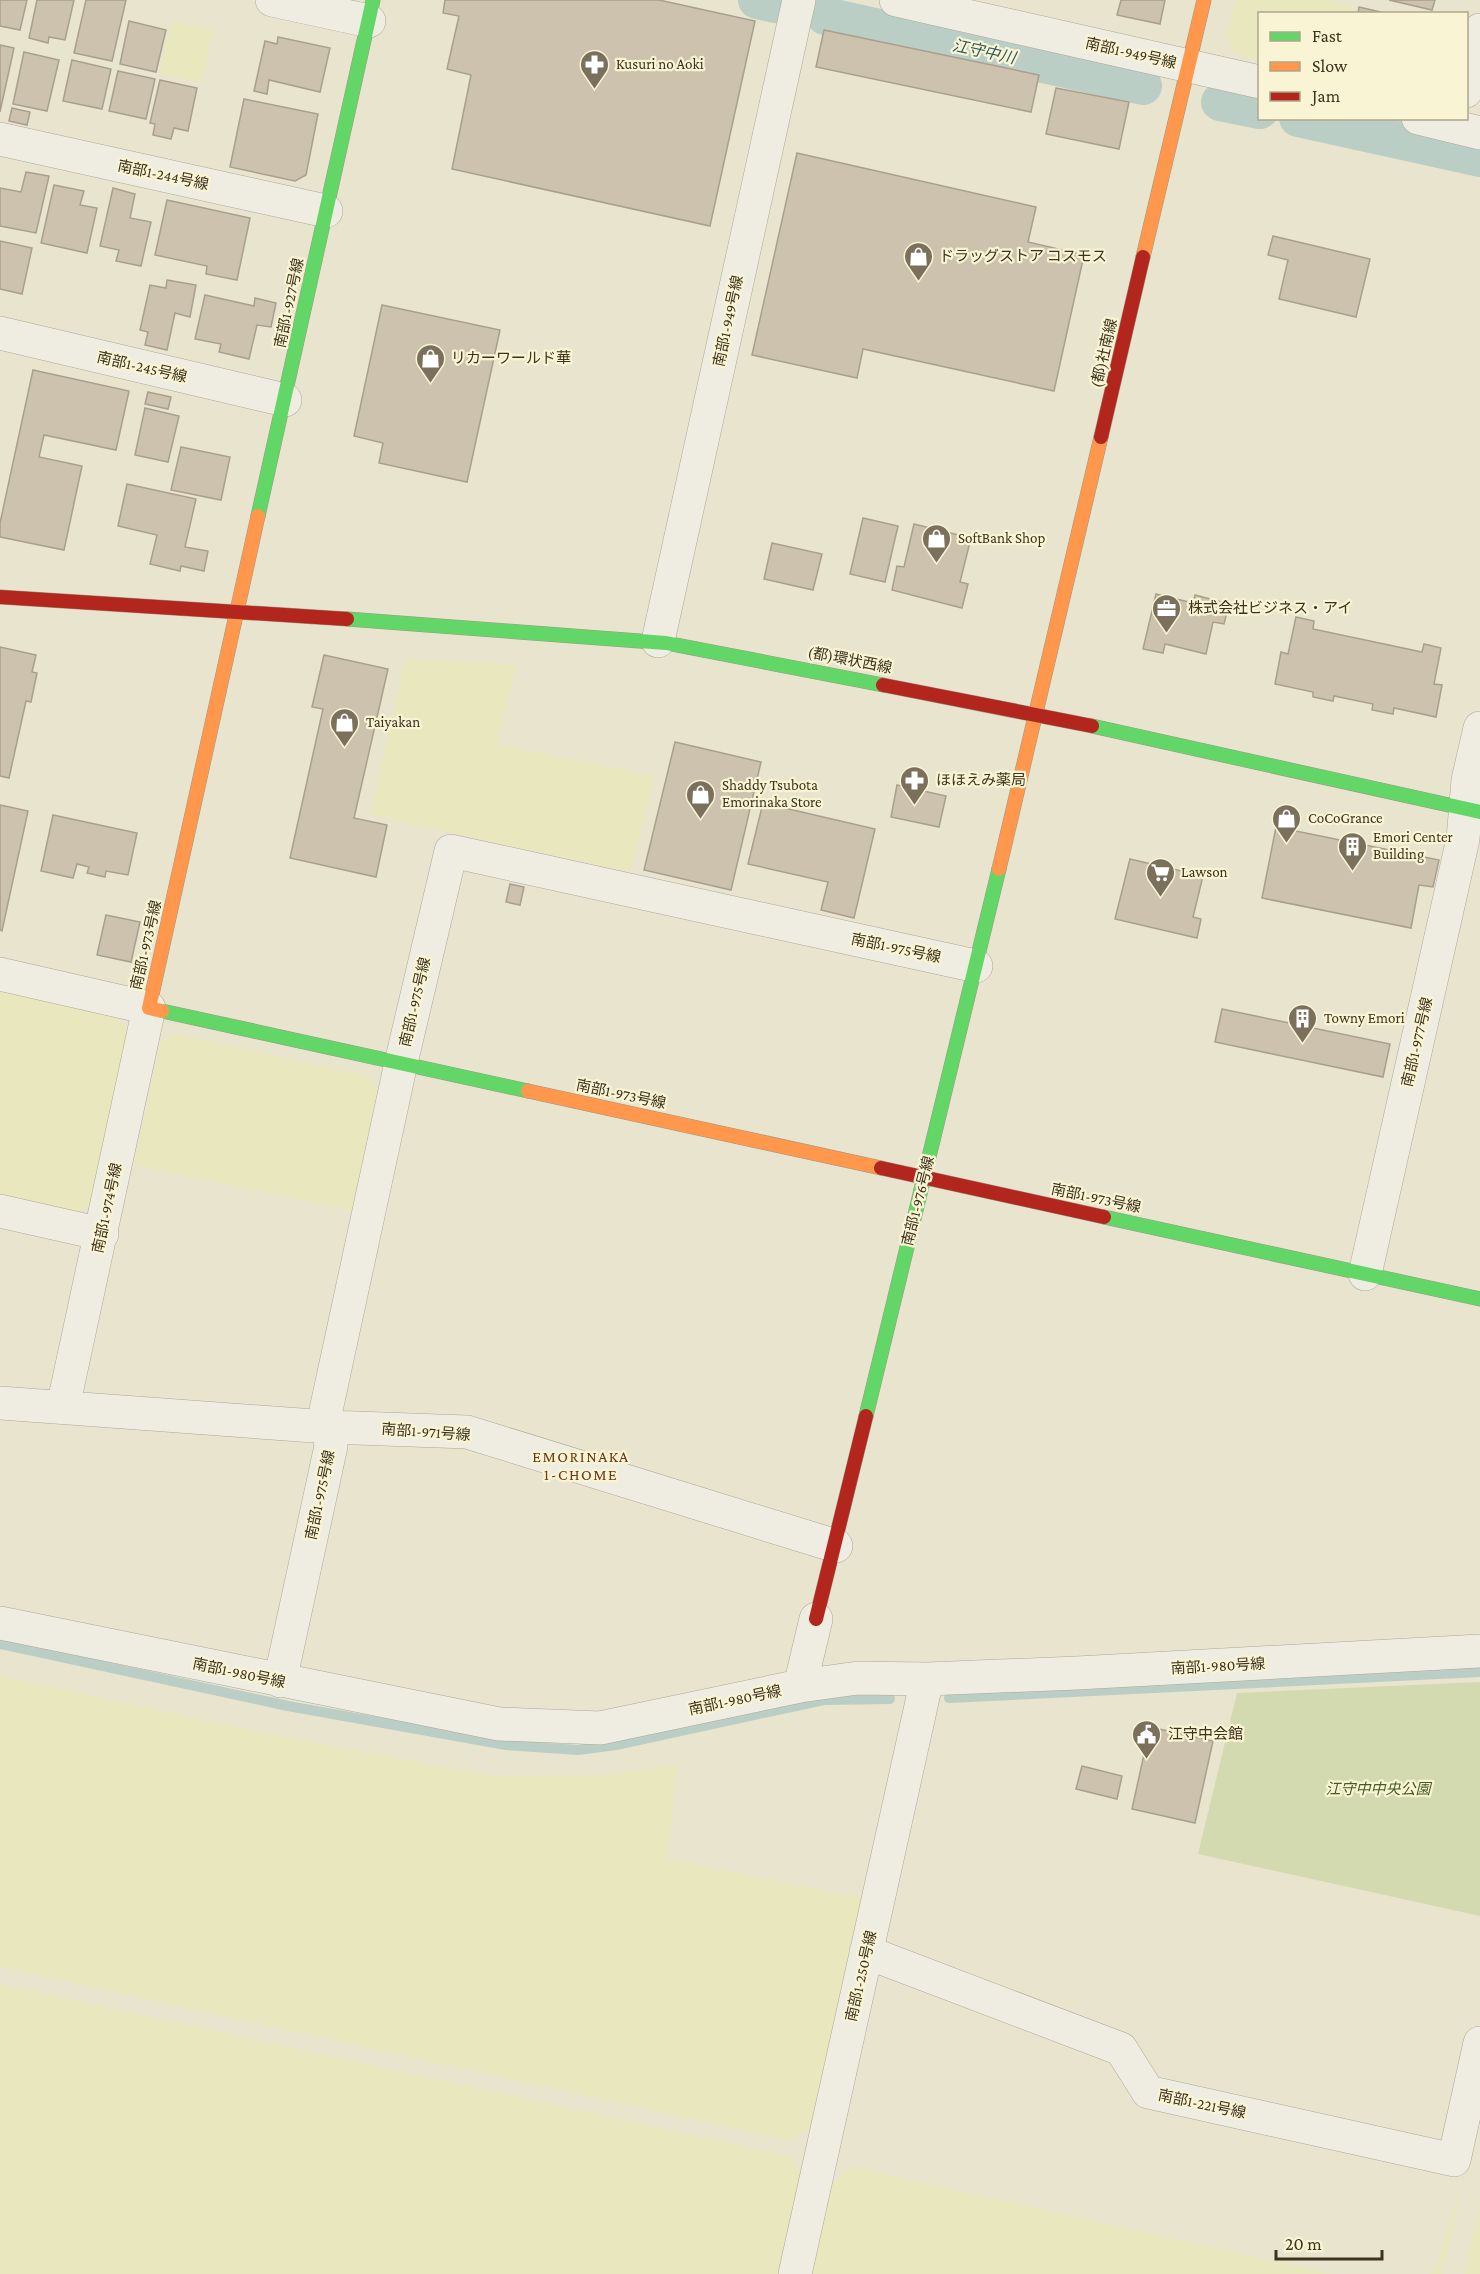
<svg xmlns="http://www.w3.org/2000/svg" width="1480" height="2274" font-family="'Crimson Pro','Noto Sans JP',serif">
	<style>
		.farmland { fill: #e9e7be }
		.green { fill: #d3daaf }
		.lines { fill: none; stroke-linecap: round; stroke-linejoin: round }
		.stream { stroke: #bacec5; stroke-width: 10 }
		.canal { stroke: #bacec5; stroke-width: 38 }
		.building { fill: #ccc2ae; stroke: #a99f8d; stroke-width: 1.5 }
		.street-casing { stroke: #ada896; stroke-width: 34 }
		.fast-casing { stroke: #9d9887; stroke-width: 15 }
		.slow-casing { stroke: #9d9887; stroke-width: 15 }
		.jam-casing { stroke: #9d9887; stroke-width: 15 }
		.street { stroke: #efede1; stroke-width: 33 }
		.fast { stroke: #63d668; stroke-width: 14 }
		.slow { stroke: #ff974d; stroke-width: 14 }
		.jam { stroke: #b3261e; stroke-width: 14 }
		.labels { text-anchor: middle; stroke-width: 4.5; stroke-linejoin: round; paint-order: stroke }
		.street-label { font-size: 15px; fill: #3e321d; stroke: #f9f4d4 }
		.poi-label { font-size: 15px; fill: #3e321d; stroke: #f9f4d4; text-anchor: start }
		.park-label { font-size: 15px; font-style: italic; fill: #445c21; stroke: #f9f4d4 }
		.water-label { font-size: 16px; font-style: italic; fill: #2b5a5f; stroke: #f9f4d4 }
		.neighbourhood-label { font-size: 16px; letter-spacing: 1.5px; fill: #6f3818; stroke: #f9f4d4 }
	</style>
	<rect width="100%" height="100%" fill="#e8e4ce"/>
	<!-- farmland -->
	<path class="farmland" d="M1235,0H1328L1352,5L1350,13L1260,14L1259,60L1239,55L1230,47L1227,35Z
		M171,21L213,30L202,83L160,74Z
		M405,659L516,664L497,744L655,776L631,872L370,815Z
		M0,990L116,1015L129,1035L94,1202L77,1212L0,1195Z
		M177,1034L368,1076L380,1096L354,1211L134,1165L161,1042Z
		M0,1676L269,1734L493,1776L608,1775L677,1765L668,1859L862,1898L812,2126L791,2141L0,1967Z
		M0,1984L793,2157L800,2176L778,2274H0Z
		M852,2167L1332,2274H810L829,2186Z
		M1463,2180L1442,2274H1429L1437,2264Z
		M1480,2200V2274H1464Z"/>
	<!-- green -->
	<path class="green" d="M1480,1682V1916L1198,1854L1237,1693Z"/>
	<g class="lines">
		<!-- stream -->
		<path class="stream" d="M0,1644L288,1706L506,1745L578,1750L616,1745L824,1700L890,1699
			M949,1698L1480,1672"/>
		<!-- canal -->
		<path class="canal" d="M757,0L775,4
			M825,16L1143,86
			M1220,102L1260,110
			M1298,118L1480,158"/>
	</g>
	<!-- building -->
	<path class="building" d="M0,0H27L20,30L0,26Z
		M37,0H74L65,40L49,37L48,43L29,38Z
		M86,0H126L112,61L74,53Z
		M445,0H659L755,21L710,226L452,169L471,75L447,69L459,16L443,13Z
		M1121,0H1165L1160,24L1117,15Z
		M1389,0H1435L1432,10Z
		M1359,7L1389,14H1358Z
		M129,21L166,30L156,72L120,64Z
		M824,30L1039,75L1031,112L816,67Z
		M278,37L330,48L320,92L269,80L267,94L254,91L265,41L277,44Z
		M0,45L14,48L0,112Z
		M24,52L59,60L47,111L13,104Z
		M72,60L111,69L102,109L63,101Z
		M118,71L155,79L146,119L109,111Z
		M160,80L197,88L188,131L174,128L171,139L153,135L155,124L150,123Z
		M1056,88L1129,102L1119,149L1046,134Z
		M244,99L318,114L306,175L295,181L230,167Z
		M12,108L30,112L27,125L9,121Z
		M797,153L1036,207L1028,242L1084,255L1054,391L863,349L857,378L752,355Z
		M26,172L49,176L36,233L0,226V188L21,192Z
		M54,185L84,191L80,205L97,208L87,253L41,243Z
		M113,188L135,194L130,218L151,222L141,266L116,261L119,250L100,246Z
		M167,200L250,218L237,280L206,274L207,266L155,255Z
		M1273,236L1370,259L1356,317L1279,299L1288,260L1268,255Z
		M0,241L32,248L22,294L0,289Z
		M167,280L196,285L190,317L175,313L167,350L145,345L148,332L140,330L150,285L166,288Z
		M205,295L254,306L255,298L276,303L271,327L257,325L249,359L219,352L221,344L195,339Z
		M382,305L500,330L467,482L379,463L383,443L354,436Z
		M33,370L129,391L116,450L44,435L39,457L82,466L64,550L0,537V523Z
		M148,392L171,397L168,409L145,404Z
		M145,408L179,416L168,462L135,455Z
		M181,447L230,457L221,500L171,490Z
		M127,484L196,499L185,547L208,551L204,571L181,566L180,571L150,564L157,535L118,526Z
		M863,518L898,526L885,582L850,574Z
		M914,524L971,538L960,582L968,584L962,608L892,590L897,566L904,567Z
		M772,543L822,554L813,590L764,579Z
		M1156,594L1193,603L1195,595L1229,604L1224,624L1213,622L1206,654L1165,644L1163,653L1143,649Z
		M1296,617L1314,621L1313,629L1422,652L1424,644L1441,648L1434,684L1442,685L1436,717L1394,708L1393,714L1372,710L1373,704L1334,696L1333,701L1313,697V692L1275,684L1281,652L1288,654Z
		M0,647L36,655L32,672L37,673L31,702L26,701L9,778L0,776Z
		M324,655L388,669L354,818L387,825L376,877L290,858L323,709L312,707Z
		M675,742L761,762L731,890L644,870Z
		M897,785L946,796L939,827L891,817Z
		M763,803L875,829L854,918L821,910L828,882L748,864Z
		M0,805L28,811L2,931L0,930Z
		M53,815L137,833L128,875L106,871L105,877L87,873L89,867L77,864L73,878L41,871Z
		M1276,827L1439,860L1433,887L1419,885L1411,928L1262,898Z
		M1130,859L1203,876L1193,917L1201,919L1197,938L1115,919Z
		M510,884L524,887L520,905L506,902Z
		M106,915L140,922L131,962L97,955Z
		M1222,1009L1390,1044L1383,1077L1215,1042Z
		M1150,1727L1213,1741L1195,1823L1132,1809Z
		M1082,1766L1122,1776L1117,1799L1076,1789Z"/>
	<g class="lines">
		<defs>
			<path id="street" d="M272,0L369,21
				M896,0L1260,82
				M1466,91L1480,30
				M1418,118L1480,133
				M0,139L326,211
				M0,333L285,400
				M658,641L799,0
				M0,974L149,1008L63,1407
				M0,1211L102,1234
				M1365,1274L1463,839L1468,780L1480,728
				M0,1403L328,1427L467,1432L836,1546
				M0,1623L499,1724L600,1728L800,1686L858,1678L927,1679L1077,1673L1480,1651
				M280,1681L331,1446L326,1410L401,1063L451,851L976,966
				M800,1686L816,1619
				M866,1952L1121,2049L1148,2092L1454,2160L1480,2043
				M795,2274L927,1679"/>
			<path id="fast" d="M258,516L373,0
				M347,619L666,643L883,685
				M1092,726L1480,812
				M162,1011L528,1091
				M1104,1217L1480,1299
				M866,1416L999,869"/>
			<path id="slow" d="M1143,257L1204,0
				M999,869L1101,437
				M162,1011L149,1008L258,516
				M528,1091L881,1168"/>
			<path id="jam" d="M1101,437L1143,257
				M0,597L347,619
				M883,685L1092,726
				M881,1168L1104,1217
				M816,1619L866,1416"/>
		</defs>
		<!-- street casing -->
		<use href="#street" class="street-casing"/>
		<!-- fast casing -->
		<use href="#fast" class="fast-casing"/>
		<!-- slow casing -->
		<use href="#slow" class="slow-casing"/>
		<!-- jam casing -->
		<use href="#jam" class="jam-casing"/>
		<!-- street -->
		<use href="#street" class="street"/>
		<!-- fast -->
		<use href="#fast" class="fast"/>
		<!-- slow -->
		<use href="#slow" class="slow"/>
		<!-- jam -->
		<use href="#jam" class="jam"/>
	</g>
	<!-- icons -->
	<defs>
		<symbol id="pharmacy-pin" viewBox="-11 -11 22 30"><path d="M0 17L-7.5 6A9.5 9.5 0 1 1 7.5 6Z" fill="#7a705b" stroke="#f9f4d4"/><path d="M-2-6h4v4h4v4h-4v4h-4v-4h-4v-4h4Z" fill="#fff"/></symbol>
		<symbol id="shop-pin" viewBox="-11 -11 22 30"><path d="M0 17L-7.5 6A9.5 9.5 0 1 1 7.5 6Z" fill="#7a705b" stroke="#f9f4d4"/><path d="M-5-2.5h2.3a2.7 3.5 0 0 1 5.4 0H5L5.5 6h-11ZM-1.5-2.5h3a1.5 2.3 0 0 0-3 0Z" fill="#fff"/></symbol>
		<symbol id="office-pin" viewBox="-11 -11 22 30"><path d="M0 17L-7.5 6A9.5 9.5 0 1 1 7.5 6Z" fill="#7a705b" stroke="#f9f4d4"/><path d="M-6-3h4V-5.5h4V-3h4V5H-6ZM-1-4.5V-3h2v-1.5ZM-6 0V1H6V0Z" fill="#fff"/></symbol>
		<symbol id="building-pin" viewBox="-11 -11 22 30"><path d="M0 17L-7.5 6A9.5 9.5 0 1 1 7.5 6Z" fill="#7a705b" stroke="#f9f4d4"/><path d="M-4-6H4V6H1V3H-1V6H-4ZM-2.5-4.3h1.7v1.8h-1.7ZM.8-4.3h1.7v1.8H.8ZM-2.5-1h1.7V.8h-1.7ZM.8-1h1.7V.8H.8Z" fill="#fff"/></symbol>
		<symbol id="supermarket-pin" viewBox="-11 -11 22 30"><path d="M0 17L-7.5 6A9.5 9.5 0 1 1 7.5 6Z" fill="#7a705b" stroke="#f9f4d4"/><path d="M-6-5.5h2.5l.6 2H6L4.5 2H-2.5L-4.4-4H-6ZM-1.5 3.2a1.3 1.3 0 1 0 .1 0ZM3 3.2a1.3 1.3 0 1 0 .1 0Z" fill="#fff"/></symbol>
		<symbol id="civic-pin" viewBox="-11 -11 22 30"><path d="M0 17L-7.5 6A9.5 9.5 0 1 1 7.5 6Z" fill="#7a705b" stroke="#f9f4d4"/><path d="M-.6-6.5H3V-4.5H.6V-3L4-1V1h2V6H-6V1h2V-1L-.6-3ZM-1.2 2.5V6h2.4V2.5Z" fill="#fff"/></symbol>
	</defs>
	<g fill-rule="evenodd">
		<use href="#pharmacy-pin" x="578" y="48" width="33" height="45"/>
		<use href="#shop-pin" x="902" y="240" width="33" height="45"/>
		<use href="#shop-pin" x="414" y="342" width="33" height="45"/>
		<use href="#shop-pin" x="920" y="522" width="33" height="45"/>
		<use href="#office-pin" x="1150" y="592" width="33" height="45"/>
		<use href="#shop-pin" x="328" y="706" width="33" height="45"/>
		<use href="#pharmacy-pin" x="898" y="764" width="33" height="45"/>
		<use href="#shop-pin" x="684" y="778" width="33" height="45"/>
		<use href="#shop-pin" x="1270" y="802" width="33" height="45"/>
		<use href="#building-pin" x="1336" y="830" width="33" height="45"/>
		<use href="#supermarket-pin" x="1144" y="856" width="33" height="45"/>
		<use href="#building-pin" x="1286" y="1002" width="33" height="45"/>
		<use href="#civic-pin" x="1130" y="1718" width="33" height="45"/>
	</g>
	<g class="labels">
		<!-- street labels -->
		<g class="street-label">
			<text transform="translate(1131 53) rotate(13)" y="5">南部1-949号線</text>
			<text transform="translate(163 175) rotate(12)" y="5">南部1-244号線</text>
			<text transform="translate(289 303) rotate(-78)" y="5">南部1-927号線</text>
			<text transform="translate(728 321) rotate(-78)" y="5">南部1-949号線</text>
			<text transform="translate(1104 353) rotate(-77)" y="5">(都)社南線</text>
			<text transform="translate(142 367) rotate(13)" y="5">南部1-245号線</text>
			<text transform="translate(850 660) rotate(11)" y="5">(都)環状西線</text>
			<text transform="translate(146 945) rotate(-77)" y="5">南部1-973号線</text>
			<text transform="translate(896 948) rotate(12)" y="5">南部1-975号線</text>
			<text transform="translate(415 1002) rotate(-77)" y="5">南部1-975号線</text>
			<text transform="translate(1417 1042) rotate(-77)" y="5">南部1-977号線</text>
			<text transform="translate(621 1094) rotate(12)" y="5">南部1-973号線</text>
			<text transform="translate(1096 1198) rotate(12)" y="5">南部1-973号線</text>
			<text transform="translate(918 1201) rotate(-76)" y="5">南部1-976号線</text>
			<text transform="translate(107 1208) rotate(-78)" y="5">南部1-974号線</text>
			<text transform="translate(426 1432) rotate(4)" y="5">南部1-971号線</text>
			<text transform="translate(320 1495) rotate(-78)" y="5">南部1-975号線</text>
			<text transform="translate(1218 1666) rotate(-3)" y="5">南部1-980号線</text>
			<text transform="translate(239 1673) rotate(12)" y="5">南部1-980号線</text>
			<text transform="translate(735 1700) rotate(-12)" y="5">南部1-980号線</text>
			<text transform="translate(861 1976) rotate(-77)" y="5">南部1-250号線</text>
			<text transform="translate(1202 2104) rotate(12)" y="5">南部1-221号線</text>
		</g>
		<!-- poi labels -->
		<g class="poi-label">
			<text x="616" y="69">Kusuri no Aoki</text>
			<text x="939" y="261">ドラッグストア コスモス</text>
			<text x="451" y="363">リカーワールド華</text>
			<text x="958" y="543">SoftBank Shop</text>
			<text x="1188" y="613">株式会社ビジネス・アイ</text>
			<text x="366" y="727">Taiyakan</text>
			<text x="936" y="785">ほほえみ薬局</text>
			<text x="722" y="790">Shaddy Tsubota<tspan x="722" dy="17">Emorinaka Store</tspan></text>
			<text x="1308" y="823">CoCoGrance</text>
			<text x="1373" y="842">Emori Center<tspan x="1373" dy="17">Building</tspan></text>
			<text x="1181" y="877">Lawson</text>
			<text x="1324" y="1023">Towny Emori</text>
			<text x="1168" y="1739">江守中会館</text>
		</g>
		<!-- park labels -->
		<g class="park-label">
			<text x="1378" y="1794">江守中中央公園</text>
		</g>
		<!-- water labels -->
		<g class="water-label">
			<text transform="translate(984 51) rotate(12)" y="6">江守中川</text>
		</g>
		<!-- neighbourhood labels -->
		<g class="neighbourhood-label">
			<text x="581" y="1462">EMORINAKA<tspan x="581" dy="18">1-CHOME</tspan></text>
		</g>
	</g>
	<!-- legend -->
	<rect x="1258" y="12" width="210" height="108" fill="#f9f4d4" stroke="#aea68b" stroke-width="1.5"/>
	<rect x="1270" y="32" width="30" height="9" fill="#63d668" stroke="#aea68b" stroke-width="1.5"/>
	<text x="1312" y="42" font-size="18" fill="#3e321d">Fast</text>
	<rect x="1270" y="62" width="30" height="9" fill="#ff974d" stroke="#aea68b" stroke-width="1.5"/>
	<text x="1312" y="72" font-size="18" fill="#3e321d">Slow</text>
	<rect x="1270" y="92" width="30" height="9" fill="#b3261e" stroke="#aea68b" stroke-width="1.5"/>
	<text x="1312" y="102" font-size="18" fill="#3e321d">Jam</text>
	<!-- scale -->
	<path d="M1276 2250v9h106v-9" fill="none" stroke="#3e321d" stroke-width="3"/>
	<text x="1285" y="2250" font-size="18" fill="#3e321d" stroke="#f9f4d4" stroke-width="4.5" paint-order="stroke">20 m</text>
</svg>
